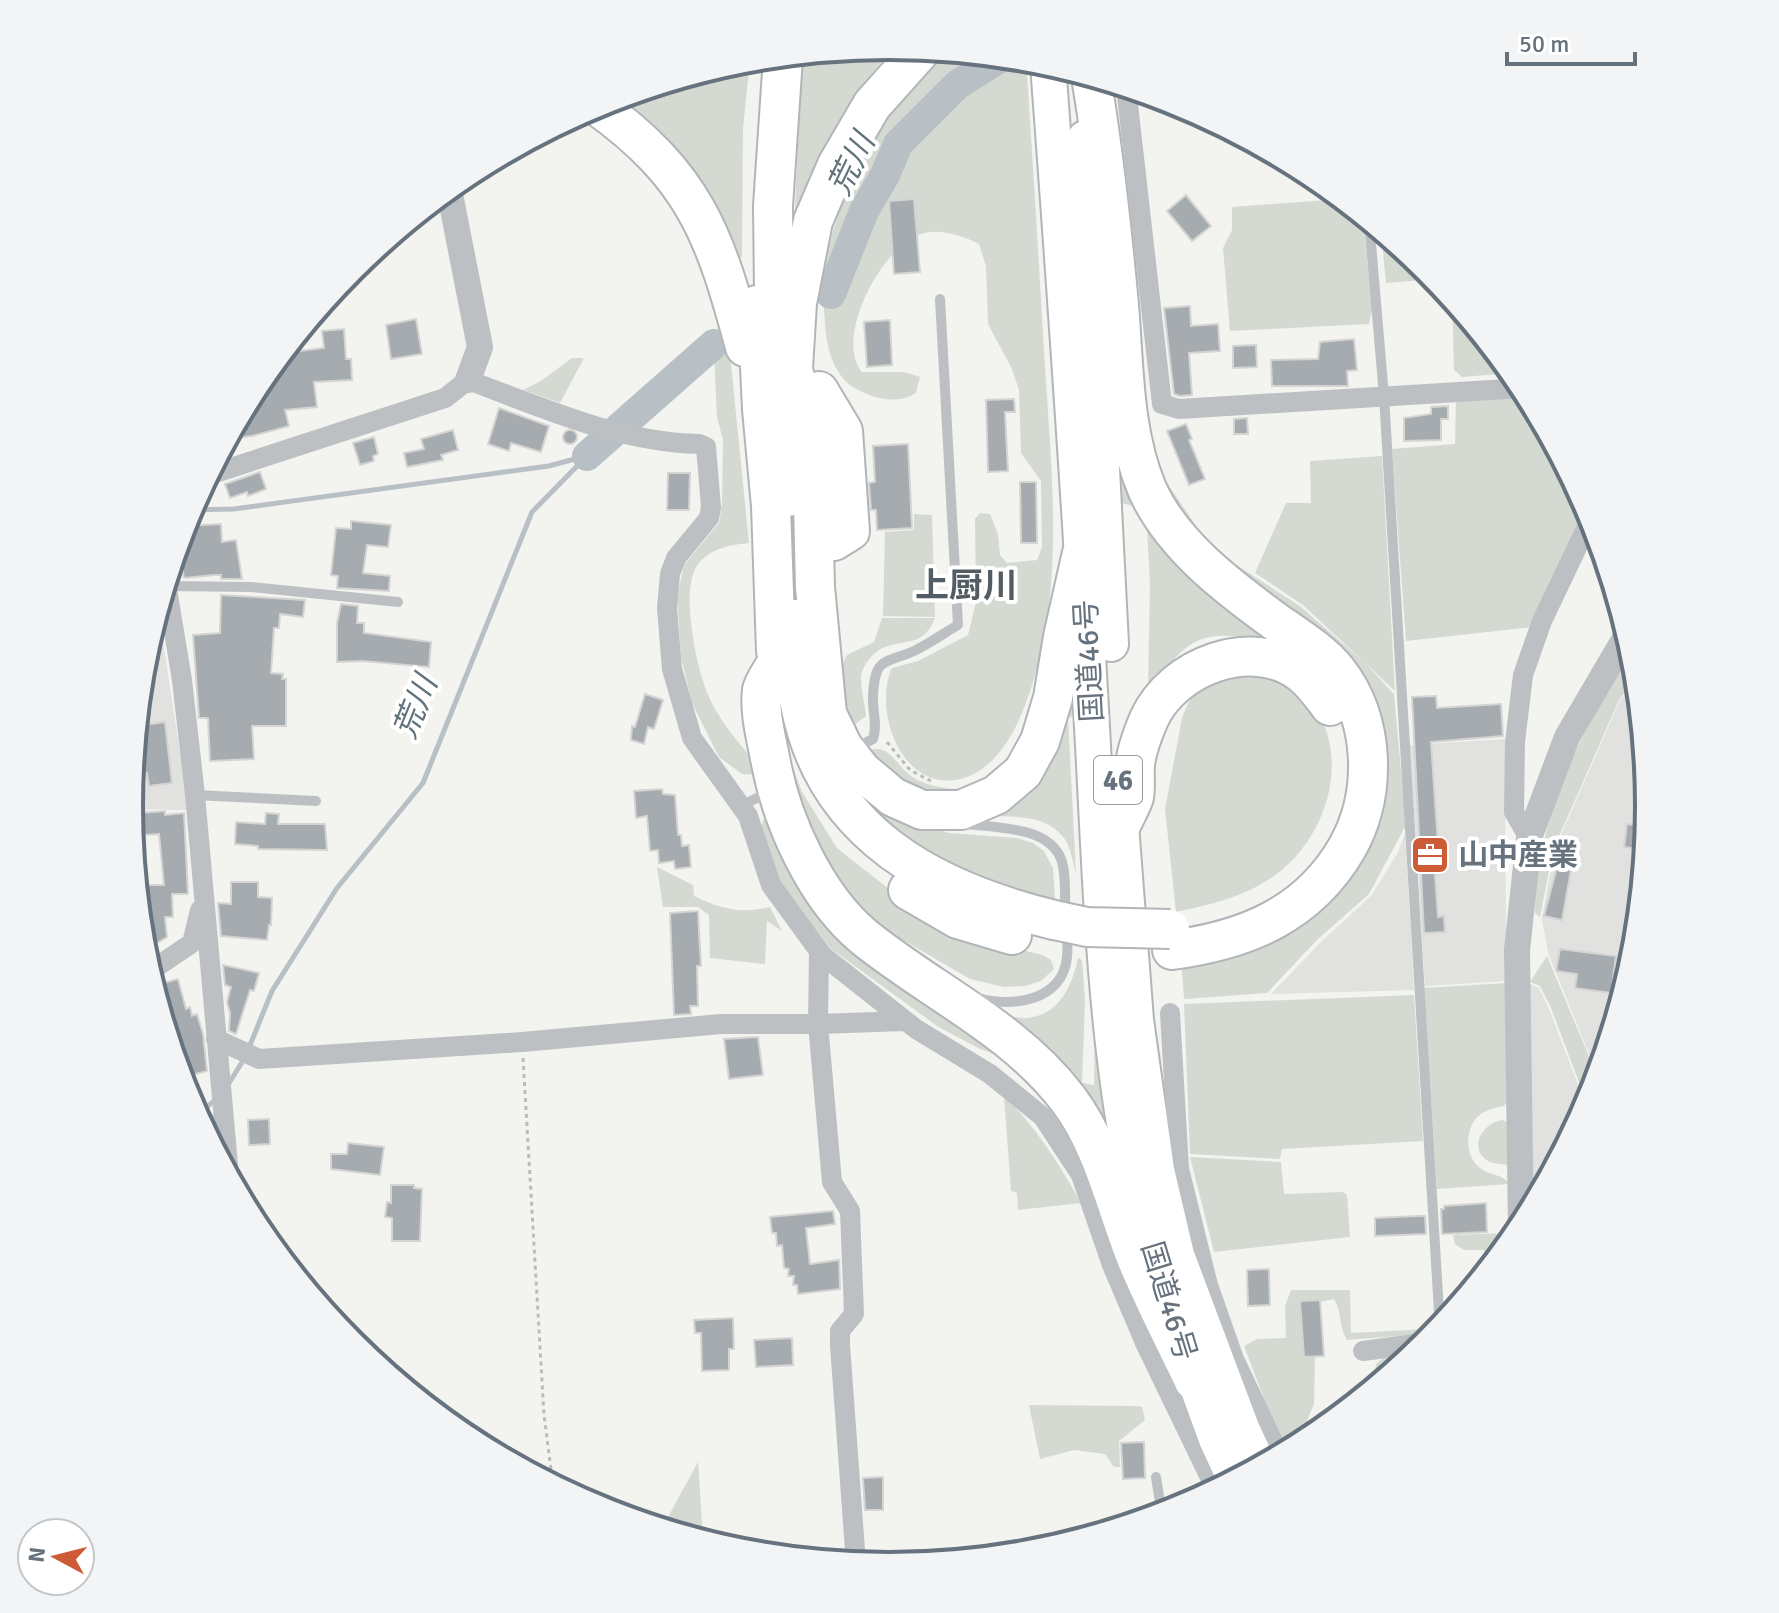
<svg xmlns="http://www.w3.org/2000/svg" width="1779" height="1613" font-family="Signika,'Noto Sans JP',sans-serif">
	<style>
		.built { fill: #e1e2e0 }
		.green { fill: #d4dad1 }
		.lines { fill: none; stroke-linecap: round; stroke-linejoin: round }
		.stream { stroke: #b8c0c5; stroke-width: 5 }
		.river { stroke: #b8c0c5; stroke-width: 30 }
		.building { fill: #a5abaf; stroke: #d4d4d3; stroke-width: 2 }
		.trunk-casing { stroke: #b2b5b8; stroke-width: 38 }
		.motorway-casing { stroke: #b2b5b8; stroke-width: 42 }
		.path { stroke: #b9bbbd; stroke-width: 3; stroke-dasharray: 4 4; stroke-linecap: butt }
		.service { stroke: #bdc0c3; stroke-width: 10 }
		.minor { stroke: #bdc0c3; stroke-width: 20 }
		.tertiary { stroke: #bdc0c3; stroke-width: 26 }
		.trunk { stroke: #fff; stroke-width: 34 }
		.motorway { stroke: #fff; stroke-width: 38 }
		.motorway-bridge-casing { stroke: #b2b5b8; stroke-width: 42; stroke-linecap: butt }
		.motorway-bridge { stroke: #fff; stroke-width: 38 }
		.labels { text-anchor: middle; stroke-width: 8; stroke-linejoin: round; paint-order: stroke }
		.shield { fill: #fff; stroke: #949ca4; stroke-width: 2 }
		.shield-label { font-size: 28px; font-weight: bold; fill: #66727d }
		.street-label { font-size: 30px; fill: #66727d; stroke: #fff }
		.poi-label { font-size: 30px; font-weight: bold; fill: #66727d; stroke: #fff; text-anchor: start }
		.water-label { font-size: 32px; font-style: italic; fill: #62737b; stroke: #fff }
		.quarter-label { font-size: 34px; font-weight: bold; fill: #535c63; stroke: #fff }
		.rim { fill: none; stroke: #66727d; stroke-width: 4 }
	</style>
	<rect width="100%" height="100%" fill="#f3f3f0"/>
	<!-- built -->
	<path class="built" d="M158,610L189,810L129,809L144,658Z
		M1638,684L1650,807L1635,955L1598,1076L1548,953L1542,919L1554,851L1620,700L1630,687Z
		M1505,739L1506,981L1425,986L1410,745Z
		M1405,834L1414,990L1271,994L1320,943L1371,896L1397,854Z
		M1529,984L1539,988L1549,1009L1587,1108L1530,1214Z"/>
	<!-- green -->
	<path class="green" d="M890,46L897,47C845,91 820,175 794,237L801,55Z
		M940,51L1026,60C1033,162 1039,265 1045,368C1050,443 1058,530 1049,605C1042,657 1021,765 960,779C903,793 872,712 892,668L918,661L968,635L976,602L975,519L980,513L990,514L998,534L1000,555L1007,563L1037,560L1042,547L1041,481L1021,453L1019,390L1012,369L988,324L986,266L979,244C963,236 942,229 924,233C883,243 833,338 862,372H904L920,377L916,393C897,405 872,399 853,387C833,374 826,346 825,323C824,311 823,299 823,287C825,228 866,137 903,92C914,77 927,64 940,51Z
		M750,60L743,128L742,257L729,259L609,101Z
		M1342,199L1363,216L1372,310L1369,324L1230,331L1223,248L1232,230V207Z
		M1381,230L1428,269L1436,279L1386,283Z
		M1452,299L1513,373L1462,377L1454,370Z
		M729,344L749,543C730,545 712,548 699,563C679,586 696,663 706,690C717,720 742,746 762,771L760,775L742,774L719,757L692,703L681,657L677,597L684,565L719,523L722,503L723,439L717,418L714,352Z
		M572,358H584L560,403L523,390L541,381Z
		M1526,393L1588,508L1532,627L1406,641L1392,449L1455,444L1456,398Z
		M1115,425L1272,644C1236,636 1206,626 1177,656C1166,667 1158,680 1148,690L1150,583L1146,509L1121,503Z
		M1382,456L1395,691L1303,605L1255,573L1286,503H1311L1310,461Z
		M1156,467L1203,536L1226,558L1301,607L1364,662L1394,694L1406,825L1369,894L1317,940L1267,993L1184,999L1181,957L1289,925L1381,761L1276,605L1178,514Z
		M914,514L932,515L935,617L883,616L885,532L914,530Z
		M882,618H935C923,648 906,638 883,648C873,652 862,666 861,677C861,690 865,704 866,716L853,726L835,679L847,655L874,642Z
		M1074,634L1080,713L1068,718L1076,873C1073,863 1071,850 1066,841C1049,814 1015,817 988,816Z
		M1632,646L1638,683L1629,686L1619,700L1553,850L1540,917L1535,913C1536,815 1584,728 1632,646Z
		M1215,675C1232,675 1254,672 1271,676C1279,678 1289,687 1296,693C1302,697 1311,701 1315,708C1349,758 1328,831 1283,869C1252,895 1215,904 1176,912L1165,809L1182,718L1193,692Z
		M1046,694C1037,711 1020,753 1009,766C966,814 905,790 867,751C887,743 894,760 906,772C915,781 932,786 945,788C999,796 1024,732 1046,694Z
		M783,742L802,792L837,848L908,904L1008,947L1043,955L1051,960L1054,969L1041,981L1025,986L1004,987L970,979L879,926L834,883L807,842Z
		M840,761L920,824L949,833L1017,838L1033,843L1044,851L1053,868L1055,901L1024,900L887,836Z
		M773,806L792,857L1014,1061L980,1049L937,1026L830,948L779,882L761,827L765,815Z
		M657,867L693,885L694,896C721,909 741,914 770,907L782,931L767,921L765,964L710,958L709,915L698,907H663Z
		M1547,956L1598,1078L1588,1106L1551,1008L1540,986L1530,982Z
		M1078,958L1082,960L1085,1000L1082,1083L1094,1085L1095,1017L1113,1146L994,1012C1005,1015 1021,1020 1033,1017C1061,1012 1073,982 1078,958Z
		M1507,983L1511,1095L1504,1106C1488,1109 1475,1113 1470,1130C1465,1146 1470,1165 1487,1172C1496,1176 1503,1175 1509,1184L1437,1189L1424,988Z
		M1414,995L1423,1141L1282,1149L1280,1159L1190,1154L1184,1004Z
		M1004,1096C1037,1128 1059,1164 1081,1203L1018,1210L1017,1193L1011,1191Z
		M219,1107L223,1166L202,1125Z
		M1503,1120L1512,1126L1507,1165C1502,1164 1493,1164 1488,1161C1467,1148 1483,1122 1503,1120Z
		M1190,1157L1281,1162L1284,1194L1343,1192L1347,1195L1350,1237L1214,1252Z
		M1511,1233V1242L1485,1274L1484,1250H1464L1455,1244L1453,1235Z
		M1291,1290H1350L1351,1333L1429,1329L1425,1334L1347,1340C1339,1328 1342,1312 1334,1299L1316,1303L1314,1404L1307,1421L1318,1434L1289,1451L1266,1404L1244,1346L1257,1339L1286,1338L1285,1306Z
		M1421,1350L1373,1389L1376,1364L1386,1356Z
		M1029,1405L1135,1406L1142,1407L1145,1420L1119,1441L1120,1467H1114L1105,1454L1074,1450L1040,1459Z
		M698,1462L703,1541L662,1528Z"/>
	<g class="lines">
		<!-- stream -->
		<path class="stream" d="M190,510L234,509L549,466L582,457
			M248,1050L272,991L337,888L423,783L532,512L587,456
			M226,1088L244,1059
			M197,1116L217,1098"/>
		<!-- river -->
		<path class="river" d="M831,294L864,211L885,175L898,144L957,85L1001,57
			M587,456L714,344"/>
	</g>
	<!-- building -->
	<path class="building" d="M1186,195L1211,226L1192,241L1167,211Z
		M914,199L920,272L894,274L889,201Z
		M1190,306L1191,326L1218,324L1220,351L1189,353L1192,395L1180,396L1174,394L1164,308Z
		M416,319L422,354L391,359L386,325Z
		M890,320L892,365L867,367L864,322Z
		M344,329L346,359H351L352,380L314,382L317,407L285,410L289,426L252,436L228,439L257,384L283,353L324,348L322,331Z
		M1354,339L1357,370L1347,371L1348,386H1272L1271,360L1318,359L1320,342Z
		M1256,345L1257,367L1233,368V346Z
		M1014,399L1015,412H1005L1008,471L988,472L986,400Z
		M1448,406V419H1441V440L1404,441V418L1431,414V407Z
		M499,408L549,426L541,452L511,443L509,451L488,444Z
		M1247,418L1248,434H1234V419Z
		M1186,424L1192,439L1189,440L1205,479L1189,485L1167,431Z
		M453,430L458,450L441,455L443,460L407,467L404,453L424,449L421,439Z
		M563 437a7 7 0 1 1 14 0a7 7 0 1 1-14 0Z
		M374,437L378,454L373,456L374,461L360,465L353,443Z
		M908,444L912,528L877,530L876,510H871L869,483L875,482L873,446Z
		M260,472L266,489L248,496L247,492L230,498L225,484Z
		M668,473H690L689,510H667Z
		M1020,482H1036L1037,543H1021Z
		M351,521L391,525L388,547L367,545L363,573L390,576L389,591L337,588L338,576L331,575L336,528L351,529Z
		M221,524L222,542L236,540L242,579H221V575H214L184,578L178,544L184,526Z
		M221,595L305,600L303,617L280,614L279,628H274L271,673L283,674L282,679H286V726H252L254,759L210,761L208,718H199L193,635L220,633Z
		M341,604L358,606L357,623H364V633L431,642L429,667L363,661L337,662V623Z
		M645,694L663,700L654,729L648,727L644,744L631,740L632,726L635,727Z
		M1436,696L1437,708L1501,704L1503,736L1431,742L1440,874L1435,875L1438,917L1444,916L1445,932L1424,933L1412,697Z
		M165,722L172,783L149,786L147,773L132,776L137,726Z
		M662,789L663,794L675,795L678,835H681L682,846L689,845L691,867L675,869L674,861L659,863L658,850L650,851L647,816L636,818L634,791Z
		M165,811V815L184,813L188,894H172L173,917H165L167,937L157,943H149L146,924H143V899H138L137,885H164L159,834L141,835L140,813Z
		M266,813L279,814L278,824H325L327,850L258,849V846L235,844L236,822L265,824Z
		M1627,824L1648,827L1646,850L1624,847Z
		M1557,867L1571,870L1562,920L1544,916Z
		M231,882H258V897L272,898L271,925H269L267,940L221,936L218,903L231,904Z
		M698,911L701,966H697L698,1006H690L691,1014L674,1015L670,913Z
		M1560,949L1616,956L1611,993L1575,988L1577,974L1556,971Z
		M223,965L259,973L254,991L250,990L236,1034L229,1031L230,1013L227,1002L231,987L225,985Z
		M178,979L186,1009L190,1007L192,1016L197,1014L203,1034L207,1071L181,1078L153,986Z
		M758,1037L763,1075L729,1079L724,1039Z
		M269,1119L270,1144L249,1145L248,1120Z
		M348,1143L384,1147L380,1175L331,1169V1154H347Z
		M391,1185H414V1188L422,1189L420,1241H392V1218L385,1217L387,1202L391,1203Z
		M1486,1203L1487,1232L1442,1234L1441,1209H1444V1206Z
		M833,1211L835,1224L806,1228L810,1264L839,1260L840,1289L798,1294L797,1285H793L794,1276H788L789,1269L784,1268L782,1245L777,1246L776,1233H772L770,1217Z
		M1418,1216H1425L1426,1234L1375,1236V1218Z
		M1269,1269L1270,1305L1248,1306L1247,1270Z
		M1320,1300L1324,1356L1304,1357L1300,1301Z
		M733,1318L734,1349H729V1370L702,1371L701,1333H695L694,1320Z
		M792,1338L793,1365L756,1367L754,1340Z
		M440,1416L468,1420L466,1438L457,1431Z
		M1144,1442L1145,1478L1123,1479L1121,1443Z
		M883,1477V1510H865L863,1478Z"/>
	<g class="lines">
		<defs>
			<path id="trunk" d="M1048,64C1064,279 1079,493 1091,709C1102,896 1103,1102 1161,1281
				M1085,138L1111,644
				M1121,825L1136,1020L1157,1170L1177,1255L1242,1428L1260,1467
				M1185,1354L1216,1439L1235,1480"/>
			<path id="motorway" d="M783,57L773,206L774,291L780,334L811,423L815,587L827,714L843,747L862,771L893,797L922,810H961L996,795L1023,772L1040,741L1053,698L1063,637L1082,553
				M1091,77C1104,152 1112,229 1119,305C1124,365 1123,432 1147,489C1172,545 1228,587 1276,622C1296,636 1322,652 1337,671C1376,721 1377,795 1347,848C1308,915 1246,940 1172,950
				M596,105C695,176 715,235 745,347
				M757,305L762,409L771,506L776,651
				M819,391L843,431L850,531L834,541
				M788,497L783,412L793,368L797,303L813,221L837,165L872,105L922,49
				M794,619C795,647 794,677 800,704C825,836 936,891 1054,920
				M776,664C772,671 764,682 762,690C759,713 767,741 771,763C782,822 816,897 864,937C932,992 1014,1028 1068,1099C1104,1147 1115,1206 1137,1260C1154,1301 1175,1341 1194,1381
				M1121,825C1125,816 1131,806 1134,797C1136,787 1134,776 1135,766C1136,750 1143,733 1149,719C1173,666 1252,636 1301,673C1313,682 1321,694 1330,706
				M908,890L958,919L1012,935"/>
		</defs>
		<!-- trunk casing -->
		<use href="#trunk" class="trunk-casing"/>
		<!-- motorway casing -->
		<use href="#motorway" class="motorway-casing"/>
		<!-- path -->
		<path class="path" d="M887,742L910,770L931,781
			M523,1058L544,1415L553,1485"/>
		<!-- service -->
		<path class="service" d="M1369,221L1384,396L1440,1329
			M167,586L251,587L398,602
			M865,743L873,739C878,724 872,711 873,696C875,656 885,664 914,651C929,644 944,633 958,625L940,299
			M195,795L316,801
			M741,806L767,793
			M962,823C994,829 1055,824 1063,866C1066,881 1065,899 1065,915
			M978,998C1012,1008 1063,1001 1067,957C1068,949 1067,939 1066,931
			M1156,1477L1162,1515"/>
		<!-- minor -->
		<path class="minor" d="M1126,87L1162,404L1179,409L1524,388
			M209,475L445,398L468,380C543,408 618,442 699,444L706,447L711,507L709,518L676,558L670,574L667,608L672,669L692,738L748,816L771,885L822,955L916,1029L990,1074L1043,1117L1081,1175L1112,1265L1146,1345L1216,1490
			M166,583L182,680L195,795L229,1176
			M1529,838L1514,812L1515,742L1523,675L1542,621L1592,516
			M819,951L818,1024L905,1021
			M149,972L192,943L200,910
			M1170,1013L1179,1169L1208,1285L1234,1359L1280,1456
			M216,1039L259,1059L522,1042L721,1024H818L832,1182L850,1211L854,1314L840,1331V1345L856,1564
			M1363,1351L1429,1342"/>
		<!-- tertiary -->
		<path class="tertiary" d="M449,189L480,347L468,380
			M1521,1230L1517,950L1529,838L1567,737L1628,633"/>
		<!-- trunk -->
		<use href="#trunk" class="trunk"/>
		<!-- motorway -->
		<use href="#motorway" class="motorway"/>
		<defs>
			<path id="motorway-bridge" d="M1054,920L1087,927L1170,929"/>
		</defs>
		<!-- motorway-bridge casing -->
		<use href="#motorway-bridge" class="motorway-bridge-casing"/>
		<!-- motorway-bridge -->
		<use href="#motorway-bridge" class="motorway-bridge"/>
	</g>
	<!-- icons -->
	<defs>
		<symbol id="office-square" viewBox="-11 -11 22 22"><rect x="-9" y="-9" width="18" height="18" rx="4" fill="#cd5c36" stroke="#fff"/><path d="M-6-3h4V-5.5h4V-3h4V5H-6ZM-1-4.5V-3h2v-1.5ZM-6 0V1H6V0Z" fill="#fff"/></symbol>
	</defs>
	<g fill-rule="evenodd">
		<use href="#office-square" x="1408" y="833" width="44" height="44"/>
	</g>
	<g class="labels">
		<!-- shield labels -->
		<rect class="shield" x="1094" y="756" width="48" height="48" rx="6"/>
		<g class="shield-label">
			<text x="1118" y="790">46</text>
		</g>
		<!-- street labels -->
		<g class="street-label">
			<text transform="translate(1089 661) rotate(-93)" y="10">国道46号</text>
			<text transform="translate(1169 1301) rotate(73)" y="10">国道46号</text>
		</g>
		<!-- poi labels -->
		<g class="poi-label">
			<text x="1458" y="865">山中産業</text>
		</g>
		<!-- water labels -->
		<g class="water-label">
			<text transform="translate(851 164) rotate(-64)" y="11">荒川</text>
			<text transform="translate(415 707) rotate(-68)" y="11">荒川</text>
		</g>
		<!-- quarter labels -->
		<g class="quarter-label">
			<text x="966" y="597">上厨川</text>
		</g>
	</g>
	<!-- crop -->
	<path d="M0 0H1779V1613H0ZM143 806a746 746 0 1 1 1492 0a746 746 0 1 1-1492 0Z" fill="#f3f4f5" fill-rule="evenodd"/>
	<path class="rim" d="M143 806a746 746 0 1 1 1492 0a746 746 0 1 1-1492 0Z"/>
	<!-- north arrow -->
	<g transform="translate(56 1557) rotate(277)"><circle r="38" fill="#ffffff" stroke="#c2c7cb" stroke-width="2"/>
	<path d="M0-6L14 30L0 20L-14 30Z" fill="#cd5c36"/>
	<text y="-12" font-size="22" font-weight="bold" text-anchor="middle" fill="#66727d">N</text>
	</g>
	<!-- scale -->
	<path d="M1507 52v12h128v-12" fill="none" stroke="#66727d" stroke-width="4"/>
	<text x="1519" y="52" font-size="24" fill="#66727d" stroke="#ffffff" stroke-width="6" paint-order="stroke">50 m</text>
</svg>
